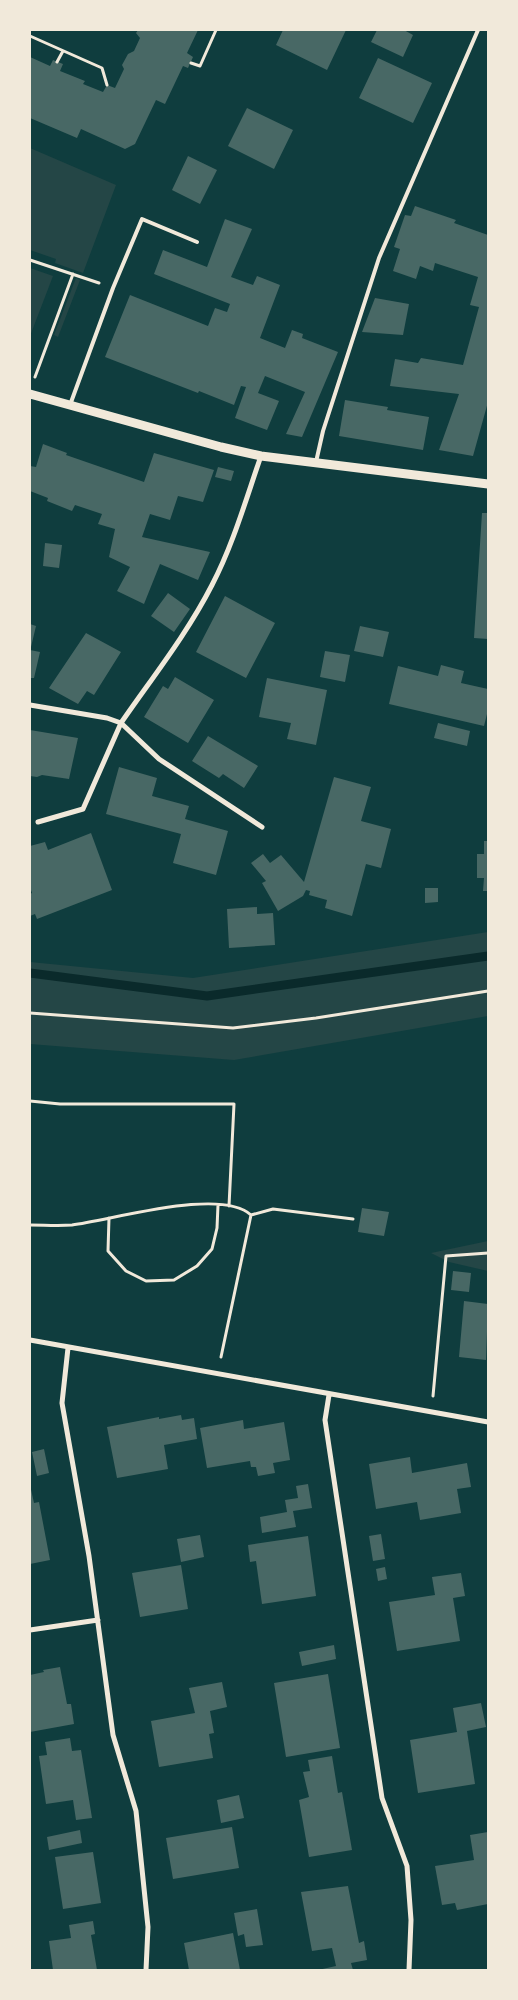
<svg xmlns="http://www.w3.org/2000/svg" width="518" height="2000" font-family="Rubik,sans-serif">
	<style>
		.green { fill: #244646 }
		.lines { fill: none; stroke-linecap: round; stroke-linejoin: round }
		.stream { stroke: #0a2a2b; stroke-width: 9 }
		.building { fill: #486865 }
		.path { stroke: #f1e9da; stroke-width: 3 }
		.service { stroke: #f1e9da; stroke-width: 4 }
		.minor { stroke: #f1e9da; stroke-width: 5 }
		.tertiary { stroke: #f1e9da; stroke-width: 9 }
	</style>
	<rect width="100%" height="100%" fill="#0f3d3e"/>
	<!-- green -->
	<path class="green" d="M30,148L116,185L83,273L55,263L56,259L30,250Z
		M30,268L53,276L30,336Z
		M76,278L80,280L58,337L54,335Z
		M488,932V1016L234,1060L30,1044V962L193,978Z
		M488,1241V1271L449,1262L431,1253Z"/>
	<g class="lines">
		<!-- stream -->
		<path class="stream" d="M30,973L207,996L488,956"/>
	</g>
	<!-- building -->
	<path class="building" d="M138,30H198L187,53L193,57L188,68L183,66L165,104L156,100L135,144L125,149L81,129L77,138L30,118V57L50,66L53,60L63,64L60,71L85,81L83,84L103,92L107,85L115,88L124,69L122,65L128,54L134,51L140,38L136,33Z
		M283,30H346L327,70L276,45Z
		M377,30H404L413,35L403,57L371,42Z
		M378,58L432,83L413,123L359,98Z
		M247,108L293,130L274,169L228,146Z
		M188,156L217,170L200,204L172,190Z
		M415,206L456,220L454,223L488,235V402L473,456L439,450L459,394L390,386L395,359L418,363L421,358L463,365L479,307L470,305L478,277L435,263L433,271L420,266L416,279L393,271L400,249L394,247L405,215L411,216Z
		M225,219L252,229L231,277L253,285L257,276L280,285L260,338L285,348L292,330L303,334L302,338L338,352L302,437L286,434L305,392L265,376L258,393L279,401L267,430L235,418L246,387L241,386L234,405L199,391L198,393L105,357L130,295L208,326L215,308L227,312L230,304L154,274L163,250L207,267Z
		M375,298L409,304L403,335L362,332Z
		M345,400L388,407L387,410L429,417L423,450L339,436Z
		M43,444L67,453L66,455L144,482L154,453L214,470L203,502L178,496L170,520L150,514L142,537L210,552L198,580L160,564L144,604L117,591L130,567L109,557L115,529L98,524L102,514L75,505L72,511L47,501L48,498L30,491V466L36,467Z
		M218,467L234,471L231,481L215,477Z
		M482,513H488V639L474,638Z
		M45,543L62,545L59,568L43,566Z
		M168,593L190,609L174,632L151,616Z
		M225,596L275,623L246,678L196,652Z
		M30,624L36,626L31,647H30Z
		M360,626L389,632L383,657L354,651Z
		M86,633L121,652L94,695L87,691L78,704L49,688Z
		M30,650L40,652L34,678H30Z
		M325,651L350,655L345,682L320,677Z
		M441,665L464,671L461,683L488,689V710L484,726L389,704L398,666L438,676Z
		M175,677L214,700L188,743L144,717L163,686L168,689Z
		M267,678L327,690L316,745L287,739L291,723L259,717Z
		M438,723L470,731L467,746L434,738Z
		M30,730L78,738L69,779L42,775L37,777L30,776Z
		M208,736L258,766L244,788L223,774L219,778L192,761Z
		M119,767L157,778L152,796L189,806L185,819L228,831L216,875L173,863L181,834L106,814Z
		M334,777L371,787L361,821L391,829L381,868L366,864L352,916L325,908L327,900L309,895L310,891L306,890L303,896L278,911L262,883L266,881L251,863L263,854L270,863L281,855L304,882Z
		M91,833L112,890L37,919L35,914L30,916V894L32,893L30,887V846L45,842L48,850Z
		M484,841H488V891H483L484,878H477V854H484Z
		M425,888H438V902L425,903Z
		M257,907V914L273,913L275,945L229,948L227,909Z
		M362,1208L389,1212L384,1236L358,1232Z
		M453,1271L471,1273L469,1292L451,1290Z
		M464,1301L488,1304L486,1360L459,1357Z
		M181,1415L182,1420L194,1418L197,1439L164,1445L168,1469L117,1478L107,1427L159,1417V1419Z
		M243,1420L244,1429L284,1422L290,1460L273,1463L275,1473L258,1476L256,1467H251L250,1461L207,1468L200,1428Z
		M44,1449L49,1473L37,1476L32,1452Z
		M410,1457L412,1473L467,1463L471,1487L457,1489L461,1513L420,1520L417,1502L376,1509L369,1464Z
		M308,1484L312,1508L293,1511L296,1527L262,1533L260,1517L287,1512L285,1500L298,1498L296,1486Z
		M30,1485L34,1503L39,1502L50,1560L30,1564Z
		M381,1534L385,1559L373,1561L369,1536Z
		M200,1535L204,1557L181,1562L177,1539Z
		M308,1536L316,1596L262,1604L256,1561L250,1562L248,1545Z
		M181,1565L188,1609L140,1617L132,1573Z
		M385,1567L387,1579L378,1581L376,1569Z
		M461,1573L465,1596L453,1598L460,1641L397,1651L389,1602L435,1595L432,1577Z
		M334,1645L336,1659L302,1666L299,1652Z
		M60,1667L67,1704H71L74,1724L30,1732V1675L44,1672L43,1670Z
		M328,1674L340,1748L286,1757L274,1683Z
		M222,1682L227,1707L210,1711L214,1733L209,1734L213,1758L159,1767L151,1721L195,1713L189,1688Z
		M481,1703L486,1727L467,1731L475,1784L418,1793L410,1740L457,1732L453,1708Z
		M70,1738L72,1751L81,1750L92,1818L76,1820L73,1800L46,1804L39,1756L47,1755L45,1742Z
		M332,1756L338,1793L342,1792L352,1850L309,1857L299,1800L309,1797L303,1772L310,1771L308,1760Z
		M239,1795L244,1818L221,1823L217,1800Z
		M232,1827L239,1868L173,1879L166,1838Z
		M80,1830L82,1843L49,1850L47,1837Z
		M488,1832V1904L457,1910L455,1903L442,1905L435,1866L474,1860L470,1835Z
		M93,1852L101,1903L63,1909L55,1857Z
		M348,1886L359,1943L364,1941L367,1960L351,1963L353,1970H318L336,1966L332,1948L312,1951L301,1892Z
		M257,1909L263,1945L246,1947L244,1934L238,1936L234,1913Z
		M93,1921L95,1934L91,1935L97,1970H53L49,1941L71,1938L69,1925Z
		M233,1933L240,1970H189L184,1943Z"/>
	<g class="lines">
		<!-- path -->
		<path class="path" d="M30,36L102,68L107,85
			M57,62L63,51
			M191,63L200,66L216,30
			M30,260L99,283
			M35,377L73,274
			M30,1013L233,1028L316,1018L488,991
			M30,1101L60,1104H234L229,1206
			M251,1215L273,1209L353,1219
			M109,1218L108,1251L126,1271L146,1281L174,1280L197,1266L212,1249L217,1228L218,1205
			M30,1225C44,1225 58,1226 72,1225C113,1220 221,1187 251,1215L221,1357
			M433,1396L446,1256L488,1253"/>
		<!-- service -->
		<path class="service" d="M70,405L113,288L142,219L197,242
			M316,462L323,431L379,258L478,30"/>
		<!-- minor -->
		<path class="minor" d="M261,456C246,499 233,545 212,585C187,634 152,678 121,723L159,759L262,827
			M30,705L107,718L121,723L83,809L38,822
			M30,1340L488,1422
			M68,1348L62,1403L89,1556L113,1735L136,1811L148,1927L146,1970
			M329,1395L325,1420L382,1798L407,1866L411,1920L409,1970
			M30,1630L98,1620"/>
		<!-- tertiary -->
		<path class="tertiary" d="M30,394L221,447L261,456L488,484"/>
	</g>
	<!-- border -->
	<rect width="518" height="2000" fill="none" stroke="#f1e9da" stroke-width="62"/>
</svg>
